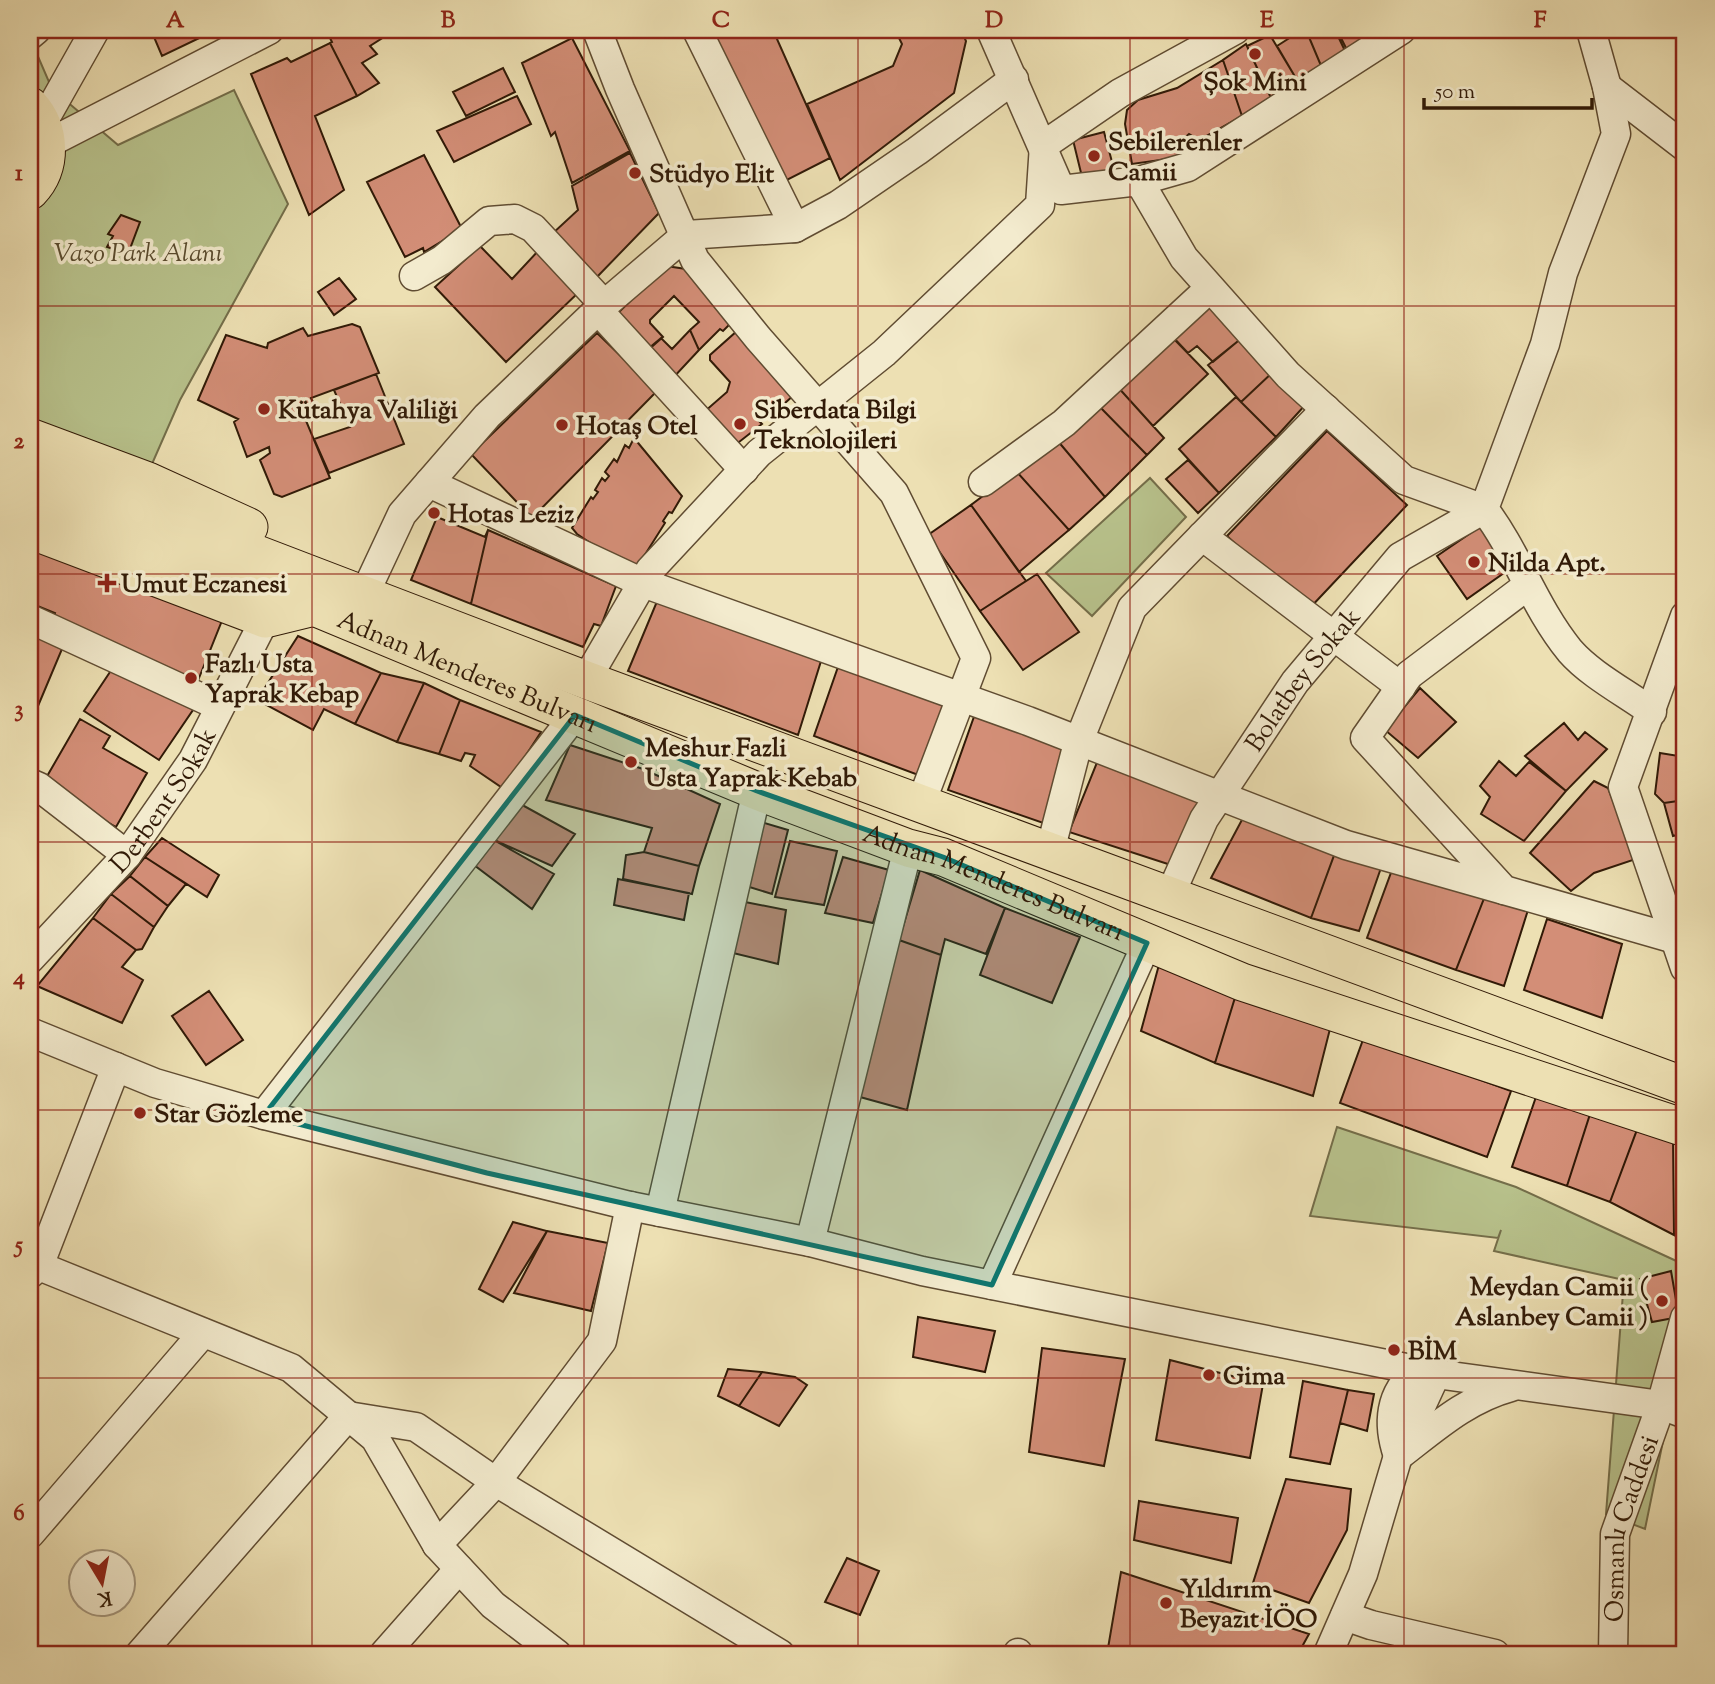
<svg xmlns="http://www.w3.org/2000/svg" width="1715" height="1684" font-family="'Sorts Mill Goudy',serif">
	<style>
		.green { fill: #b8c28c; stroke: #746e4a; stroke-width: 2 }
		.building { fill: #d38e77; stroke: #311a07; stroke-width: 2 }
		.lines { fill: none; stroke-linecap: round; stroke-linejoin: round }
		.minor-casing { stroke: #604c32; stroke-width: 31 }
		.major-casing { stroke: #311a07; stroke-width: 39 }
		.minor { stroke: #f3ebce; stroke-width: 28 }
		.major { stroke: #ede0b3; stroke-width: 37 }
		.marked { fill: #0f766e; fill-opacity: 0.2; stroke: #0f766e; stroke-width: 5; stroke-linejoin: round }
		.grid { fill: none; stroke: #8f2418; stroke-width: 2; stroke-opacity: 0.55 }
		.poi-dot { fill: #8f2418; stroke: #f3ebce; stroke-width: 2.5 }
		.labels { text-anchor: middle; stroke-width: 7; stroke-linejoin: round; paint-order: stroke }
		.poi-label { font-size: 26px; font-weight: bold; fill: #311a07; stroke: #f3ebce; text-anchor: start }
		.park-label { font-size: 26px; font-style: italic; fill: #5a4c2f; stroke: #f3ebce }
		.street-label { font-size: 26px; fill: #311a07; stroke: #f3ebce }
		.neatline { fill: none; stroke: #8f2418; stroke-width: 2.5 }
		.grid-label { font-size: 23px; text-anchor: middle; font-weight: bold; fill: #8f2418 }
	</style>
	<rect width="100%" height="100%" fill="#ede0b3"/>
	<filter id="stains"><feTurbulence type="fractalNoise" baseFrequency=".00286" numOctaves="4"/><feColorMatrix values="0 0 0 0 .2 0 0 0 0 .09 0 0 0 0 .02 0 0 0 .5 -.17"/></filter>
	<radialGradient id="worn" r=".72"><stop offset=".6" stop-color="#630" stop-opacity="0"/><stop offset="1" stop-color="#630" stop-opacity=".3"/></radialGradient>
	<!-- green -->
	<path class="green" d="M30,38L52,89L118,145L234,90L288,204L180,400L152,464L30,420Z
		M1150,478L1186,517L1092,616L1046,573Z
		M1337,1127L1516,1187L1685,1265V1334L1645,1529L1606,1514L1624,1280L1494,1251L1501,1230L1498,1238L1310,1216Z"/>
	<!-- building -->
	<path class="building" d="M151,30H216L162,56Z
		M346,30H395L370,46L377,54L362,63L379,83L357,96L330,43L332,42L330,38Z
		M703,30H773L830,158L779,184Z
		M895,30H961L966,41L954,93L840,180L807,104L893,66L902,44Z
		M1302,30H1306L1322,68L1297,80L1277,46Z
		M1306,30H1335L1347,55L1322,68Z
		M1337,30H1368L1372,38L1347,50Z
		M1270,35L1297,80L1271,98L1247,46Z
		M572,38L630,151L572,183L555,132L551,136L522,63Z
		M330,43L357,96L315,116L344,190L309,215L251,74L287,58L291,62Z
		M1246,44L1271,98L1242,116L1223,60Z
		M1223,60L1242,116L1199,140L1189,134L1180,142L1189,156L1132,164L1125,124L1127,110L1138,100L1177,88Z
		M503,68L515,92L466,116L453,92Z
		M517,96L531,124L454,162L437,131Z
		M1104,132L1115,173L1083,181L1073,140Z
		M630,153L659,213L596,278L552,234L578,210L572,186Z
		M424,155L462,229L424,252L423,248L405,257L367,182Z
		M121,215L140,222L128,254L107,247L113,236L108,234Z
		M480,246L512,279L539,250L580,291L506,362L435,287Z
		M666,266L686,269L731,323L723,331L720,329L699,350L690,330L699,322L674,296L650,320V323L663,337L647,351L618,313Z
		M339,278L356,299L334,315L318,292Z
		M1210,301L1243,337L1213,362L1197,346L1188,353L1170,334Z
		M352,324L360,327L379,373L311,398L313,402L307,416H304L330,478L282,497L274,494L260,460L270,453L269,447L247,457L234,422L238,419L198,400L226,335L267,348L268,343L303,328L308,336Z
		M690,330L699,350L672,379L648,349L661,338L672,349Z
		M737,331L795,394L774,413L771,410L759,421L762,424L734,446L704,412L727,392L730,382L710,360V355Z
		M597,333L657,391L532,518L471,454Z
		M1172,337L1208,374L1153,426L1116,385Z
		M1243,337L1275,370L1241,402L1208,365Z
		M1275,370L1307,403L1276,437L1241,402Z
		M376,374L404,444L329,473L314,439L350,427L334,390Z
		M1116,385L1164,438L1147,455L1097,404Z
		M1236,397L1276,437L1219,493L1179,449Z
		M1097,404L1147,455L1105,497L1057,440Z
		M1327,431L1407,505L1307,611L1227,536Z
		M634,438L682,496L672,513L669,512L663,521L665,523L634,572L577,534L572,528L591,497L593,499L598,492L595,490L602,478L605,481L609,476L605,472L614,459L617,462L625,445L629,448Z
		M1057,440L1105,497L1069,530L1016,471Z
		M1188,460L1219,493L1198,513L1166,479Z
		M1016,471L1069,530L1019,572L971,505Z
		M971,505L1026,581L980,611L928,535Z
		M437,517L485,537L488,530L471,604L411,580Z
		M1481,526L1511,568L1467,599L1437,556Z
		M488,530L616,586L601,626L594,624L583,647L471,604Z
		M30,541L223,618L197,683L53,619L55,613L30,603Z
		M1037,574L1079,632L1023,670L980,611Z
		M658,599L821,661L798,735L628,671Z
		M30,633L62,649L30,725Z
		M298,636L381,673L355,724L324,709L313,730L257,700Z
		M116,663L195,707L159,760L84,711Z
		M839,664L948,702L921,776L814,736Z
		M381,673L424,683L397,742L355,724Z
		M424,683L460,700L439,754L397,742Z
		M1420,688L1456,722L1418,758L1385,730Z
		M460,700L541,732L504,789L470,766L475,755L465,753L461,761L439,754Z
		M976,711L1068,746L1049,825L948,790Z
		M80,719L110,736L103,748L147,773L116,827L42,785Z
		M1564,723L1578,740L1585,732L1607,749L1566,791L1525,756Z
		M570,745L643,769L720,804L699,866L644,852L652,828L546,800Z
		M1660,753L1685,757V800L1664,803L1655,794Z
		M1098,760L1205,799L1174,866L1069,832Z
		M1499,761L1516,776L1529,762L1566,791L1524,841L1481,814L1490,797L1480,786Z
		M1594,781L1608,788L1636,859L1594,873L1571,891L1530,853Z
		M1685,800V833L1673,836L1664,803Z
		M515,801L575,834L552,866L492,839Z
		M1244,816L1336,850L1311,918L1211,878Z
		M761,822L788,830L772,894L743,885Z
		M1685,833V860L1678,835Z
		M162,838L219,875L207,897L145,857Z
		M492,839L554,874L532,909L474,865Z
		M790,841L837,851L824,905L775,897Z
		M1336,850L1382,865L1359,931L1311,918Z
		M644,852L699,866L692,894L623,879L626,855Z
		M145,857L186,884L168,906L130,876Z
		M843,857L889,870L873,923L825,913Z
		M920,870L1005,908L986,954L945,939L941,955L899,940Z
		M1392,870L1485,896L1456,970L1367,938Z
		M130,876L168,906L154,927L111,894Z
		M618,879L689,893L684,920L614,905Z
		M111,894L154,927L142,949L136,950L93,918Z
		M1485,896L1528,910L1504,986L1456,970Z
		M740,901L786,910L778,964L733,953Z
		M1005,908L1080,937L1052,1003L980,975Z
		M93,918L136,950L122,967L143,980L122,1023L37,986Z
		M1547,919L1622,944L1602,1018L1524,990Z
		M899,940L941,955L907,1110L860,1097Z
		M1160,961L1237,991L1215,1063L1141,1031Z
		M209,991L243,1040L206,1065L172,1016Z
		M1237,991L1331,1025L1313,1096L1215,1063Z
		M1364,1037L1511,1091L1487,1157L1340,1103Z
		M1538,1091L1591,1111L1567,1186L1512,1167Z
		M1591,1111L1638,1127L1610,1202L1567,1186Z
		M1638,1127L1673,1137L1674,1235L1610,1202Z
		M513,1222L547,1231L503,1302L479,1289Z
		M547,1231L608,1243L591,1311L514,1293Z
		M1671,1271L1679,1317L1652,1322L1640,1279Z
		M918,1317L995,1331L985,1372L913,1357Z
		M1042,1348L1125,1359L1104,1466L1029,1452Z
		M1170,1360L1263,1384L1250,1458L1156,1440Z
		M728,1369L762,1372L739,1406L718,1396Z
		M762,1372L795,1377L807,1385L779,1426L739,1406Z
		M1303,1381L1348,1390L1330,1464L1290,1457Z
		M1348,1390L1374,1394L1367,1431L1340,1423Z
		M1286,1479L1351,1489L1347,1530L1309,1603L1253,1583Z
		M1139,1501L1238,1518L1231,1563L1134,1540Z
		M847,1558L879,1571L860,1615L825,1602Z
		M1121,1572L1309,1634L1298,1654H1107Z"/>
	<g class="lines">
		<defs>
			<g id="minor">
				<path d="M597,30L620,89L695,260L758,338L894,493L976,658L921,803"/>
				<path d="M697,30L795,228"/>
				<path d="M991,30L1061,190L1139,181L1184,258L1288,375L1404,480L1484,509"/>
				<path d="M1591,30L1607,87L1616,134L1563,273L1545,344L1484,509C1517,552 1534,607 1570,651C1591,675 1626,693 1652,712"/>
				<path d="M30,35L36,30"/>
				<path d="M1607,87L1685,147"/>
				<path d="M42,124L95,30"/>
				<path d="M47,144L269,30"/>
				<path d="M1139,181L1188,167L1401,30"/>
				<path d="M414,276L442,260L489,221L515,219L533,228L599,299L598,310L744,470"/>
				<path d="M983,482L1064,423L1210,288"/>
				<path d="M429,483L643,583L1028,721L1346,845L1504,890"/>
				<path d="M1202,536L1401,687"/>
				<path d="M1527,586L1409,675L1365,738L1504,890L1675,939"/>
				<path d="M365,593L402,514L487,416L598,310L686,235L795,228L838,205L917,151L1014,79"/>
				<path d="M1685,616L1623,787L1685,968"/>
				<path d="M30,619L219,706"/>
				<path d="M586,680L650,570L759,453L884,353L1040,205L1044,145L1120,93L1235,30"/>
				<path d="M30,783L39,787L127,855"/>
				<path d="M1050,851L1078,743L1132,608L1326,409"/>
				<path id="s1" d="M1170,895L1204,819L1295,682L1400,557L1484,509"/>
				<path id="s2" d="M30,959L127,855L193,760L265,619"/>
				<path d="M30,1032L155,1083L264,1115L630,1206L810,1242L922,1271L1436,1374L1661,1405L1685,1414"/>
				<path d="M264,1115L575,715"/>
				<path d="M660,1212L757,791"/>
				<path d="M810,1242L908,848"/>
				<path d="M39,1266L291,1368L375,1438L437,1545L493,1605L557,1654"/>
				<path d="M30,1274L39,1266L116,1067"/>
				<path d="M992,1285L1147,943"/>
				<path d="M1401,1454C1436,1427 1467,1399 1511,1387"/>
				<path d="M1398,1456C1387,1424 1389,1393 1417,1371"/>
				<path d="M30,1534L203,1333"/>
				<path d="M437,1545L496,1482L602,1341L630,1206"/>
				<path d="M1345,1616L1371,1625L1495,1654"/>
				<path d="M1018,1653V1654"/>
				<path d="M140,1654L348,1416L416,1427L496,1482L780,1654"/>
				<path d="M384,1654L459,1569"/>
				<path d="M1328,1654L1363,1574L1398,1456L1436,1374"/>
				<path id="s3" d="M1613,1654L1615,1534L1661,1405L1685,1318"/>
			</g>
			<g id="major">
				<path d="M30,106C51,129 53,167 30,191"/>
				<path d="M30,437L148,481L249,527"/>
				<path d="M30,467L586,680L1685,1086"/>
				<path id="s4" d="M30,497L314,607L757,791L908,848L943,857L1242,982L1685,1128"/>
				<path d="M30,530L265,619L314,607"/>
			</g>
		</defs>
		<!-- minor casing -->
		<use href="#minor" class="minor-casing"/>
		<!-- major casing -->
		<use href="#major" class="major-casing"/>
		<!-- minor -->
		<use href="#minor" class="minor"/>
		<!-- major -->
		<use href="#major" class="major"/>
	</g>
	<!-- marked area -->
	<path class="marked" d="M575,715L757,791L943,857L1147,943L992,1285L487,1173L264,1115Z"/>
	<!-- grid -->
	<path class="grid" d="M312,30V1654M584,30V1654M858,30V1654M1130,30V1654M1404,30V1654M30,306H1685M30,574H1685M30,842H1685M30,1110H1685M30,1378H1685"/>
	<!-- markers -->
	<g class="poi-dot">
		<circle cx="1255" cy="54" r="7"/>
		<circle cx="1094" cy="156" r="7"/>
		<circle cx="635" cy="173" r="7"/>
		<circle cx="264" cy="409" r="7"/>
		<circle cx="740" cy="424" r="7"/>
		<circle cx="562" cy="425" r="7"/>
		<circle cx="434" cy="513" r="7"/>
		<circle cx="1474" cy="562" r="7"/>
		<path d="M103.5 572.5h7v7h7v7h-7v7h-7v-7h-7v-7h7z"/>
		<circle cx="191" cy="678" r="7"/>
		<circle cx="631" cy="762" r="7"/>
		<circle cx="140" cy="1113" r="7"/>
		<circle cx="1662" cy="1301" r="7"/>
		<circle cx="1394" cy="1350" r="7"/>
		<circle cx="1209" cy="1375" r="7"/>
		<circle cx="1166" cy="1603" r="7"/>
	</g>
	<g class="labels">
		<!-- poi labels -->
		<g class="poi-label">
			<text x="1255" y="90" text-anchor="middle">Şok Mini</text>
			<text x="1108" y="150">Sebilerenler<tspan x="1108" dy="30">Camii</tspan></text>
			<text x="649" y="182">Stüdyo Elit</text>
			<text x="278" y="418">Kütahya Valiliği</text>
			<text x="754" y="418">Siberdata Bilgi<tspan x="754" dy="30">Teknolojileri</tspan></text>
			<text x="576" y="434">Hotaş Otel</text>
			<text x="448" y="522">Hotas Leziz</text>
			<text x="1488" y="571">Nilda Apt.</text>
			<text x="121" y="592">Umut Eczanesi</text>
			<text x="205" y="672">Fazlı Usta<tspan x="205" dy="30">Yaprak Kebap</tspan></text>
			<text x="645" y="756">Meshur Fazli<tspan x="645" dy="30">Usta Yaprak Kebab</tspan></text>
			<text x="154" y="1122">Star Gözleme</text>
			<text x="1648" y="1295" text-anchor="end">Meydan Camii (<tspan x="1648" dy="30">Aslanbey Camii )</tspan></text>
			<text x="1408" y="1359">BİM</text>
			<text x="1223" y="1384">Gima</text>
			<text x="1180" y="1597">Yıldırım<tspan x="1180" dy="30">Beyazıt İÖO</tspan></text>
		</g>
		<!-- park labels -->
		<g class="park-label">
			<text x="138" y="261">Vazo Park Alanı</text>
		</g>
		<!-- street labels -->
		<g class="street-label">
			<text dy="9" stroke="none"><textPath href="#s4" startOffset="471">Adnan Menderes Bulvarı</textPath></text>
			<text dy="9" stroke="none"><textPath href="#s1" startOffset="254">Bolatbey Sokak</textPath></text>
			<text dy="9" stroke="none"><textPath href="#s2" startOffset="208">Derbent Sokak</textPath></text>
			<text dy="9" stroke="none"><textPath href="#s4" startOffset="1038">Adnan Menderes Bulvarı</textPath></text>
			<text dy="9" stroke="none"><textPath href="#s3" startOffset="128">Osmanlı Caddesi</textPath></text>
		</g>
	</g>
	<!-- margin -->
	<rect width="1715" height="1684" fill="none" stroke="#ede0b3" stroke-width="77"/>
	<!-- north arrow -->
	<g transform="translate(102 1583) rotate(170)"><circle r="33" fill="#f3ebce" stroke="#a5977e" stroke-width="2"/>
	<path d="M0-5L12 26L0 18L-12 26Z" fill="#8f2418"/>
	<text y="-10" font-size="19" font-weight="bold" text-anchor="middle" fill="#311a07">K</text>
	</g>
	<!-- scale -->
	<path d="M1424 98v10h168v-10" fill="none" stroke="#311a07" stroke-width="3.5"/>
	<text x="1435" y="98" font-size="21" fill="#311a07" stroke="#f3ebce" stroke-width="5" paint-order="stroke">50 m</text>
	<rect x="38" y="38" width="1638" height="1608" class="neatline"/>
	<g class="grid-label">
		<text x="175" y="27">A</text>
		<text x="448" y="27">B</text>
		<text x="721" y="27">C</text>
		<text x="994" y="27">D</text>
		<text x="1267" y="27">E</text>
		<text x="1540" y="27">F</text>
		<text x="19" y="180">1</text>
		<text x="19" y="448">2</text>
		<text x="19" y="716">3</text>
		<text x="19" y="984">4</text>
		<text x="19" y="1252">5</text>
		<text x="19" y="1520">6</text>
	</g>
	<rect width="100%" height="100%" filter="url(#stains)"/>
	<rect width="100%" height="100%" fill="url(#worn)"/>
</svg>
